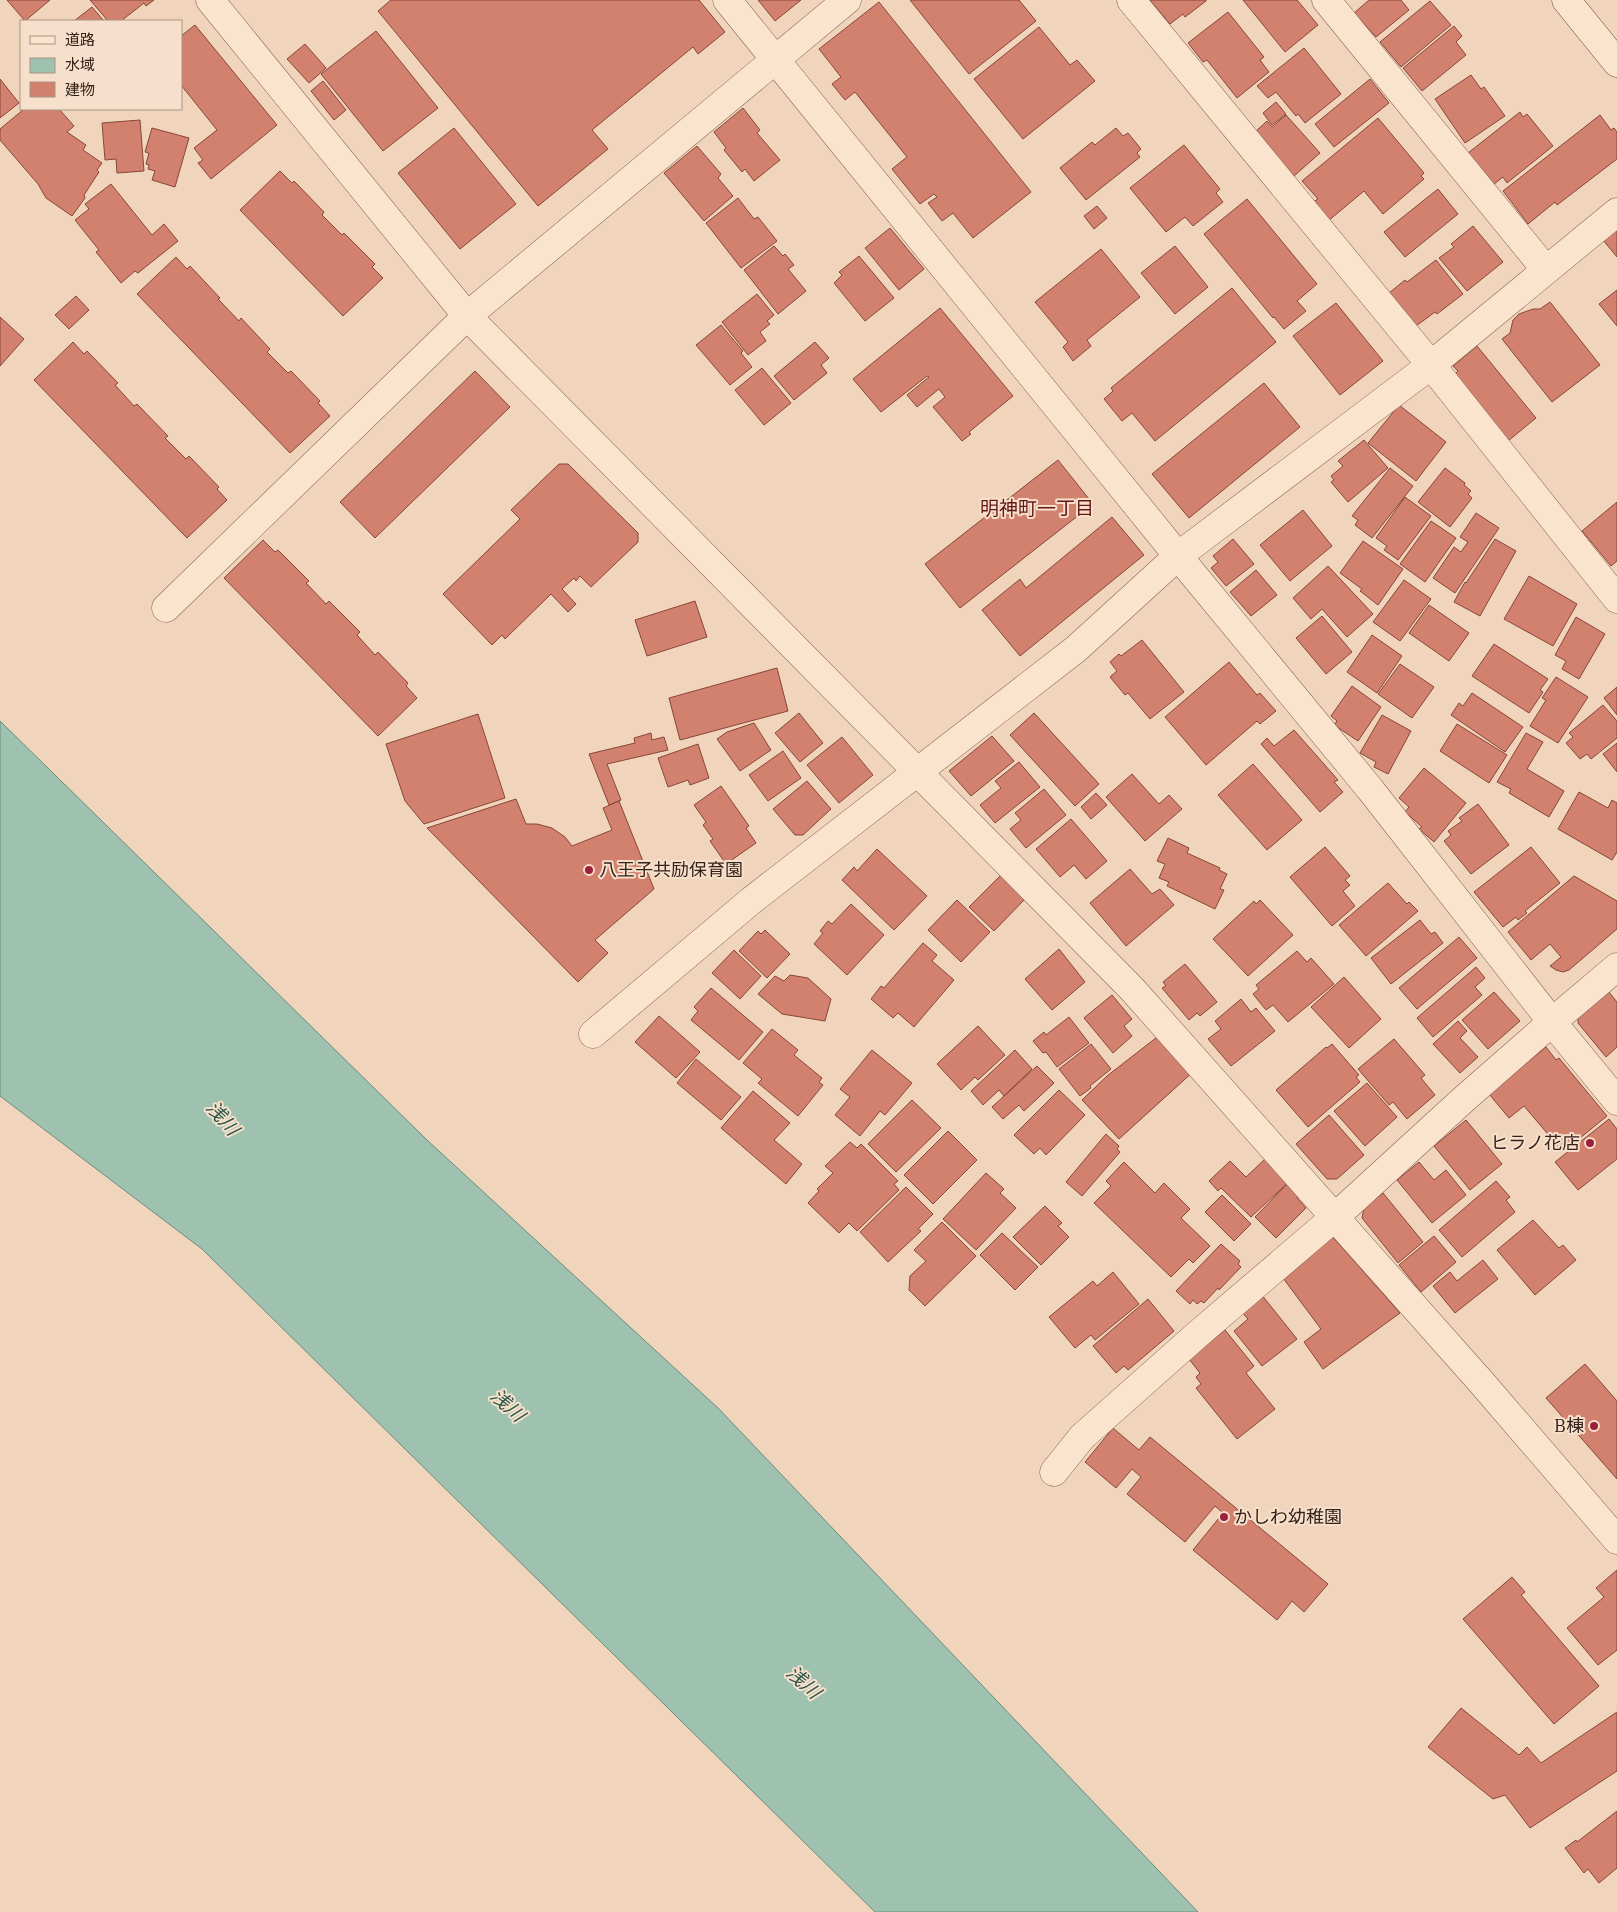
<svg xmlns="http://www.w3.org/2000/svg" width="1617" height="1912" font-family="'IBM Plex Serif','Noto Sans JP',serif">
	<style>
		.water { fill: #9fc1af; stroke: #678e7c }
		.building { fill: #d1816e; stroke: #894638 }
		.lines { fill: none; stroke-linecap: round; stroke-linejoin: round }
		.street-casing { stroke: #886454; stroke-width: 29 }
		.secondary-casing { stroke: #694537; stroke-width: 29 }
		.street { stroke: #fbe4ce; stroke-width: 28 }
		.secondary { stroke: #fbe4ce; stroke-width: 28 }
		.poi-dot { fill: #9b203c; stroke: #f7e0cb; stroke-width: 2 }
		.labels { text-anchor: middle; stroke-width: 4; stroke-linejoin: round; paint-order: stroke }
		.poi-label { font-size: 18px; fill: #36211a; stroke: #f7e0cb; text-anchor: start }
		.neighbourhood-label { font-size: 19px; fill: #651718; stroke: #f7e0cb }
		.water-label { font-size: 19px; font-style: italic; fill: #28574a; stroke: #f7e0cb }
	</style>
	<rect width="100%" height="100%" fill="#f0d4bb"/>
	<!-- water -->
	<path class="water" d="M0,721L427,1140L719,1409L1198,1912H875L202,1249L0,1096Z"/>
	<!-- building -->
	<path class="building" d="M7,0H50L25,21Z
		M90,0H154L146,6L144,3L121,21H108Z
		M391,0H699L725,32L698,54L693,47L592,130L608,149L538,206L378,11Z
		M758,0H801L775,21Z
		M910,0H1019L1036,21L969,74Z
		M1150,0H1206V1L1185,17L1183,14L1170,24Z
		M1243,0H1297L1318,25L1285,52Z
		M1369,0H1401L1409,10L1376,37L1354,13Z
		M1430,1L1451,25L1401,67L1380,42Z
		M879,2L1031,192L973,238L953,213L942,221L928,203L937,197L934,194L920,204L892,169L907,157L855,92L845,100L832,84L841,77L819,49Z
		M92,7L104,21H74Z
		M1228,12L1264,57L1260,60L1269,72L1237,98L1207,60L1203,62L1188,43Z
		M195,25L277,125L211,179L198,163L203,160L194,148L217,130L181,85V36Z
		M1454,26L1462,36L1456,42L1466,55L1422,91L1403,68Z
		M1039,27L1070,65L1077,60L1095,81L1023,139L974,79Z
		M376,31L438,108L383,151L321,74Z
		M305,44L326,68L309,83L287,59Z
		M1304,48L1341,94L1305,123L1298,114L1296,116L1276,92L1268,98L1257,86Z
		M1471,75L1481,89L1484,87L1505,116L1465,143L1435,99Z
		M0,79L19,103L0,118Z
		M1370,79L1389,103L1334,147L1315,124Z
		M323,81L346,110L334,120L311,91Z
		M1276,102L1286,114L1272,125L1263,113Z
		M743,108L760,130L757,133L780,160L754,181L745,169L742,172L724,150L726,148L714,132Z
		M24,109H59L74,126L67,132L86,145L83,150L102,163L97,170L99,172L84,195L85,198L72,216L46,198L38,184L0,140V129Z
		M1520,112L1523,117L1527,114L1553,146L1507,183L1503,177L1494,184L1468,153Z
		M1286,115L1320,153L1294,176L1255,132L1267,121L1272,127Z
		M1600,115L1611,130L1614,128L1617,132V159L1557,205L1555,202L1528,224L1503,191Z
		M1378,118L1424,173L1421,176L1424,179L1383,214L1364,191L1328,221L1313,202L1318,199L1302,181Z
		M140,120L144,171L117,173L116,159L105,160L102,123Z
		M152,128L189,138L175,187L152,180L155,171L148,169L149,165L146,164L149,153L145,152Z
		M454,128L516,204L460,249L398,173Z
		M1116,128L1123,136L1128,133L1141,149L1137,153L1140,157L1086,200L1060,168L1092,142L1095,145Z
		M1184,145L1220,189L1216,193L1223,202L1193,226L1185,217L1166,232L1130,188Z
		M697,146L721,174L718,178L733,196L704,221L664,173Z
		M280,171L292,183L294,181L324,212L322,215L342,235L344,233L375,264L372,267L383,278L343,316L240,210Z
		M111,184L152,235L164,224L178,241L138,273L135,271L121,283L96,252L99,250L75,220L89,209L85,204Z
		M1438,189L1458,214L1405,257L1384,232Z
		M738,198L754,219L758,217L777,241L741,268L706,223Z
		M1247,199L1317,284L1297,301L1306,311L1284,329L1274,317L1273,318L1204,234Z
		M1097,206L1107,218L1094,229L1084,216Z
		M1473,226L1503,262L1467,291L1439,258L1454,247L1451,244Z
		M890,228L924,269L899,290L865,248Z
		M1617,229V257L1603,240Z
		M774,246L783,256L785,254L794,265L788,269L806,291L778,314L744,270Z
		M1175,246L1208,287L1175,314L1141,273Z
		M1101,249L1140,297L1087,340L1091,346L1073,361L1063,347L1068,342L1035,302Z
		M859,256L894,298L865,321L834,283L842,275L839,272Z
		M176,257L187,269L190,266L220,298L218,299L239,321L241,318L270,349L267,352L288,373L291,371L320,401L318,403L330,416L290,453L137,294Z
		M1436,260L1463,294L1437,314L1435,312L1416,326L1389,293L1405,280L1407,282Z
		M1232,288L1276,342L1155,441L1132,413L1122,421L1104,399L1113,391L1111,388Z
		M1617,290V326L1599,304Z
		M757,294L774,315L767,321L770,324L760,332L766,341L748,355L722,322Z
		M76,296L89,310L69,329L55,315Z
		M1550,302L1600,365L1552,402L1502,339L1510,333L1513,320L1519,314L1533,309H1540Z
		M1336,303L1383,361L1340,395L1293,336Z
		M940,308L1013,396L969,432L971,434L962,441L933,407L945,397L939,389L917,407L907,395L929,377L927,376L881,412L853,379Z
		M0,317L24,339L0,366Z
		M721,325L743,351L741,353L752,367L730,385L696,345Z
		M73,342L84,354L87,351L118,383L115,385L134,406L137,404L168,436L165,438L186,459L189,456L219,487L217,489L227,500L187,538L34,380Z
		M815,342L829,358L821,365L827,373L794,400L774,376Z
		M1477,346L1536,418L1508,441L1454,375L1458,371L1453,366Z
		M762,368L791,403L764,425L735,390Z
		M475,371L510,407L375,538L340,502Z
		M1264,383L1300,427L1189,518L1152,474Z
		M1399,405L1446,442L1416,481L1368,443Z
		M1364,440L1388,468L1348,502L1331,482L1334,480L1331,476L1343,466L1338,461Z
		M1058,460L1093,504L960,608L925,564Z
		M559,464H568L638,533V542L591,587L580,576L576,581L574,578L562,589L576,604L568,612L551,594L505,639L502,635L492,645L443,594L520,519L511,510Z
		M1390,468L1413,486L1372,538L1355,525L1358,520L1352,516Z
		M1445,468L1465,483L1464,485L1471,491L1468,494L1472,498L1450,527L1418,502Z
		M1405,497L1431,516L1398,560L1384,550L1387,546L1376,538Z
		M1617,502V561L1611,566L1582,531Z
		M1303,510L1332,546L1290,581L1260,545Z
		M1476,513L1499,528L1455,593L1433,578L1454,547L1461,552L1468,542L1460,537Z
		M1112,517L1144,555L1020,656L982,610L1020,579L1026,588Z
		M1431,521L1456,538L1425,582L1400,564Z
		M1233,539L1254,564L1226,586L1211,568L1218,562L1213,556Z
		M1495,539L1516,551L1480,616L1454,602L1465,582L1466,583Z
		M263,540L275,552L278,550L309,581L306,583L326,604L329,601L360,632L357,635L375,655L378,652L408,683L406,686L417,698L378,736L224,578Z
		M1363,541L1403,569L1378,605L1360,591L1362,589L1340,573Z
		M1328,566L1373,614L1347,637L1322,609L1311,619L1293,598Z
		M1256,570L1277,595L1251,616L1230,592Z
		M1529,576L1577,604L1553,646L1504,619Z
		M1404,580L1431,599L1400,641L1373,622Z
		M695,601L707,637L647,656L635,620Z
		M1429,605L1469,633L1449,661L1409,633Z
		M1322,616L1352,652L1326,674L1296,638Z
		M1576,617L1605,634L1579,679L1562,669L1566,661L1555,655Z
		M1372,635L1402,656L1377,693L1347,672Z
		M1142,640L1184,692L1150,719L1128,693L1125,695L1110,677L1117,671L1110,662L1119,654L1121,656Z
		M1494,644L1548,679L1540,690L1543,692L1529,713L1472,676Z
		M1229,662L1257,695L1260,693L1276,711L1260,724L1257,721L1206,765L1165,717Z
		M1400,664L1434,687L1412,718L1378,694Z
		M777,668L788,711L680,740L669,698Z
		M1556,677L1588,697L1558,743L1530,726L1546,700L1542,698Z
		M1352,686L1381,707L1358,741L1334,725L1337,721L1331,716Z
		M1617,687V715L1604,698Z
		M1472,693L1523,727L1505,752L1451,715L1459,703L1463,706Z
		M1603,705L1617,721V738L1591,759L1587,754L1580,759L1566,743L1573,737L1569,733Z
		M799,713L823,743L800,762L775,733Z
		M1034,713L1099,784L1075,806L1010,735Z
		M478,714L505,798L424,824L405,801L386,744Z
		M1382,715L1411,731L1388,774L1374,767L1376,762L1360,753Z
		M754,723L771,750L740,771L717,739L727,732Z
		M1457,724L1507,755L1489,783L1440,751Z
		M1294,730L1338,780L1334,782L1343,792L1320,812L1261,744L1267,738L1274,746Z
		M651,733L652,740L664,737L668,750L607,764L621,800L609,805L589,754L635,743L634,738Z
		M1526,733L1543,742L1527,769L1564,791L1549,817L1509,793L1511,789L1497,782Z
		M992,736L1014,761L971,796L949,771Z
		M842,737L873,775L839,803L807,765Z
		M1617,743V772L1603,754Z
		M698,744L709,778L690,785L688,780L668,787L658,758Z
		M783,751L801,778L768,801L749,775Z
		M1019,762L1040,787L995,823L980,805L1001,788L995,781Z
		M1253,764L1302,820L1267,850L1218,795Z
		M1424,768L1466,803L1434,842L1419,829L1422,827L1405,812L1409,807L1399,798Z
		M1132,774L1159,804L1169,795L1182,809L1145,841L1106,797Z
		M807,781L831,809L803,835H795L773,809Z
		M721,786L749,826L746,828L756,843L726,864L710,841L713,839L703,825L706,822L694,805Z
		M1044,789L1066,815L1026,848L1010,829L1021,820L1015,813Z
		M1579,792L1608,808L1612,800L1617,803V852L1612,860L1558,829Z
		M1096,793L1107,805L1091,819L1081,807Z
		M516,799L526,824H537L552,828L565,837L572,846L612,830L603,808L619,801L654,889L595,940L608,953L578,982L427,828Z
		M1478,804L1509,845L1471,874L1444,841L1451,835L1448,831L1462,821L1459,818Z
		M1071,819L1107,861L1086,879L1074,865L1060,877L1036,849Z
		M1168,838L1189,848L1187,853L1220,868L1219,870L1227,874L1220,889L1224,890L1215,909L1167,886L1169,882L1159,878L1165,864L1157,861Z
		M1325,847L1350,876L1345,880L1350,885L1343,891L1355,906L1332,926L1290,877Z
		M1531,847L1560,883L1525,911L1527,913L1518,920L1516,917L1503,927L1474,892Z
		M877,849L927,896L894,930L842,880L854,867L857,871Z
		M1130,869L1152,894L1160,889L1174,905L1126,946L1090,903Z
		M1001,875L1025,899L994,931L969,907Z
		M1574,876L1617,901V929L1569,970L1563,972L1556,970L1550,966L1561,957L1550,944L1531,960L1508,932Z
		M1388,883L1407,904L1409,902L1418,911L1366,956L1339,925Z
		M957,900L990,932L961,962L928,930Z
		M1260,900L1293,935L1248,976L1213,939L1254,901L1256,904Z
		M851,904L884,935L847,975L814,944L823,933L820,931L828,921L832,924Z
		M1420,920L1431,934L1435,932L1443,943L1391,984L1371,958Z
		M765,930L790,954L767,978L739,951L758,931L761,934Z
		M1459,937L1477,958L1417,1009L1399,988Z
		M923,943L937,955L932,961L954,980L914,1027L898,1013L893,1018L871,999L881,986L884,988Z
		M1059,949L1085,982L1052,1010L1025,979Z
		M734,950L761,976L740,999L712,973Z
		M1297,951L1307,962L1311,958L1334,984L1288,1022L1273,1005L1266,1010L1253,994L1259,989L1256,985Z
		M1185,964L1217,1002L1200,1016L1197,1013L1189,1020L1162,988L1166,986L1163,982Z
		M1476,967L1485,978L1475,987L1482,995L1433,1037L1417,1018Z
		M790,975L808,978L831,999L825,1021L782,1014L758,994L775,976L784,981Z
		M1344,977L1381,1019L1349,1048L1311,1007Z
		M711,988L763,1032L739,1060L691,1020L698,1011L694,1007Z
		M1608,991L1617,1002V1047L1606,1057L1578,1023V1016Z
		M1494,992L1520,1021L1488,1049L1462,1020Z
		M1112,995L1132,1019L1124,1026L1132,1036L1113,1053L1084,1018Z
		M1241,999L1251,1012L1256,1008L1275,1031L1231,1066L1208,1039L1221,1029L1215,1021Z
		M659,1016L700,1052L676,1078L635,1042Z
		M1069,1017L1089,1043L1057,1067L1046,1052L1043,1053L1033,1041L1044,1032L1046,1035Z
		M1458,1021L1467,1031L1460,1038L1478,1057L1460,1073L1433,1044Z
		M978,1026L1005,1055L978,1080L975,1077L961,1090L937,1064Z
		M772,1029L798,1050L794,1055L822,1078L819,1082L823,1085L798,1116L758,1083L762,1079L743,1063Z
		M1161,1034L1194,1071L1119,1139L1082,1100L1107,1076Z
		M1394,1039L1425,1075L1421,1078L1435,1095L1407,1119L1393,1102L1389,1105L1358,1069Z
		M1091,1044L1111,1069L1090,1086L1091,1088L1080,1096L1059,1069Z
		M1332,1044L1359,1075L1356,1077L1360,1082L1308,1127L1276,1090L1326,1047L1327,1048Z
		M1546,1047L1556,1060L1559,1058L1607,1116L1563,1152L1524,1106L1509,1118L1489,1094Z
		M872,1050L912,1083L885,1115L880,1111L860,1136L835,1115L850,1097L840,1089Z
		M1015,1050L1032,1069L1004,1096L999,1090L983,1105L971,1091Z
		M696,1059L741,1097L721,1120L677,1083Z
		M1037,1066L1054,1083L1024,1111L1019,1105L1003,1119L992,1107Z
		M1367,1083L1397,1117L1365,1146L1334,1111Z
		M1059,1090L1085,1115L1046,1155L1040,1148L1034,1154L1014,1135Z
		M753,1091L790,1123L774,1140L802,1164L786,1184L721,1128Z
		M912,1100L941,1128L896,1172L868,1144Z
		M1329,1115L1364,1155L1337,1179H1327L1296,1144Z
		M1609,1119L1617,1129V1159L1578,1190L1555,1162Z
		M1466,1120L1502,1164L1470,1190L1434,1146Z
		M948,1131L977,1160L933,1204L904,1175Z
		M1106,1134L1119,1146L1117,1149L1120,1152L1082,1196L1066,1182Z
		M850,1142L857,1148L861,1144L898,1181L894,1184L899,1190L857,1231L849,1223L839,1233L808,1203L819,1191L817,1189L833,1173L825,1166Z
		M1265,1159L1291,1180L1251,1217L1221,1188L1218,1191L1209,1181L1230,1161L1246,1177Z
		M1124,1162L1155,1193L1164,1183L1190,1209L1181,1218L1210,1246L1193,1263L1189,1259L1171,1277L1094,1203L1111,1186L1106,1181Z
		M1419,1162L1434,1180L1446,1170L1466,1195L1432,1223L1397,1180Z
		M986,1173L1004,1189L1000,1193L1016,1208L976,1250L943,1219Z
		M1496,1181L1510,1197L1506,1200L1515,1212L1462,1257L1439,1230Z
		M1288,1183L1300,1195L1297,1198L1306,1208L1276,1238L1255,1217Z
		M906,1187L933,1214L918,1229L921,1231L888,1262L860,1232Z
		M1383,1193L1423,1242L1398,1263L1362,1218L1364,1208Z
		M1222,1195L1251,1224L1234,1241L1205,1212Z
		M1045,1206L1062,1223L1058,1226L1069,1237L1041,1265L1013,1237Z
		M1533,1220L1559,1248L1563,1245L1576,1260L1535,1295L1497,1250Z
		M942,1222L976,1256L925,1306L909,1290L910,1276L926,1261L914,1250Z
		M1002,1233L1038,1267L1015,1290L980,1255Z
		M1332,1236L1400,1313L1323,1369L1304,1342L1321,1329L1280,1274Z
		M1434,1236L1456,1262L1421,1292L1399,1265Z
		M1221,1244L1240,1261L1238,1264L1241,1267L1219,1290L1218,1288L1204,1303L1201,1301L1197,1304L1193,1300L1190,1304L1176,1291Z
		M1483,1260L1498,1279L1455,1313L1433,1286L1450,1272L1457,1281Z
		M1113,1272L1139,1304L1095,1340L1091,1335L1075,1348L1049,1317L1093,1281L1097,1286Z
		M1261,1294L1297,1339L1262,1366L1234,1331L1248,1319L1240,1310Z
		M1148,1299L1174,1331L1128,1370L1124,1366L1116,1373L1093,1346Z
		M1225,1330L1254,1366L1246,1373L1275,1409L1237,1439L1196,1388L1201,1384L1196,1377L1200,1373L1189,1359Z
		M1585,1364L1617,1401V1479L1546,1398Z
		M1113,1428L1139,1450L1150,1437L1328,1584L1304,1612L1292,1601L1277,1620L1193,1550L1223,1513L1215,1506L1185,1542L1127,1494L1141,1477L1132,1469L1116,1488L1085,1462Z
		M1617,1570V1650L1598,1665L1567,1628L1604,1597L1596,1588Z
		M1512,1577L1525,1592L1521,1595L1599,1686L1554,1724L1463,1619Z
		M1461,1708L1519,1755L1527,1747L1541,1763L1617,1712V1771L1530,1828L1505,1795L1493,1799L1428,1747Z
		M1617,1811V1868L1599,1883L1588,1869L1584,1873L1565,1848L1576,1840L1577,1842Z"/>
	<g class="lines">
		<defs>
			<path id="street" d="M210,0L467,316L1132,989L1482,1383L1617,1540
				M727,0L1178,556L1370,789L1552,1022L1617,1101
				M1131,0L1431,365L1617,599
				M1326,0L1546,270
				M166,608L467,316L847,0
				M593,1034L752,900L1076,649L1178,556L1431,365L1617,212
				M1054,1472L1082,1437L1198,1334L1335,1217L1464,1099L1552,1022L1617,967"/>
			<path id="secondary" d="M1566,0L1617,63"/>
		</defs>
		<!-- street casing -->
		<use href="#street" class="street-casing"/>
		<!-- secondary casing -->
		<use href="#secondary" class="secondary-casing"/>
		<!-- street -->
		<use href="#street" class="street"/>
		<!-- secondary -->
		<use href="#secondary" class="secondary"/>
	</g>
	<!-- markers -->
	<g class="poi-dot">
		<circle cx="589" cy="870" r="5"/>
		<circle cx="1590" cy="1143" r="5"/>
		<circle cx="1594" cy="1426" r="5"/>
		<circle cx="1224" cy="1517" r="5"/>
	</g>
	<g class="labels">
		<!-- poi labels -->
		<g class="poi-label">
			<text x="599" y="876">八王子共励保育園</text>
			<text x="1580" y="1149" text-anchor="end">ヒラノ花店</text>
			<text x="1584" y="1432" text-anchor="end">B棟</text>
			<text x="1234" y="1523">かしわ幼稚園</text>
		</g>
		<!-- neighbourhood labels -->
		<g class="neighbourhood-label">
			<text x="1037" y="515">明神町一丁目</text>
		</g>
		<!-- water labels -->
		<g class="water-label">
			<text transform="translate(223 1118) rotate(49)" y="7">浅川</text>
			<text transform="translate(508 1405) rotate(43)" y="7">浅川</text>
			<text transform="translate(804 1682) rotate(43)" y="7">浅川</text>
		</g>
	</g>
	<!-- legend -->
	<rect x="20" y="20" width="162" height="90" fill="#f7e0cb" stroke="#aa9484"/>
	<rect x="30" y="36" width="25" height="8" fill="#fbe4ce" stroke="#aa9484"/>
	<text x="65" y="45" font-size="15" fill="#36211a">道路</text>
	<rect x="30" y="58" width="25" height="15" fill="#9fc1af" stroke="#aa9484"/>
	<text x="65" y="70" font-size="15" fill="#36211a">水域</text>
	<rect x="30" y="82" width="25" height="15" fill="#d1816e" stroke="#aa9484"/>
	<text x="65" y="95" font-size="15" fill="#36211a">建物</text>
</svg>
